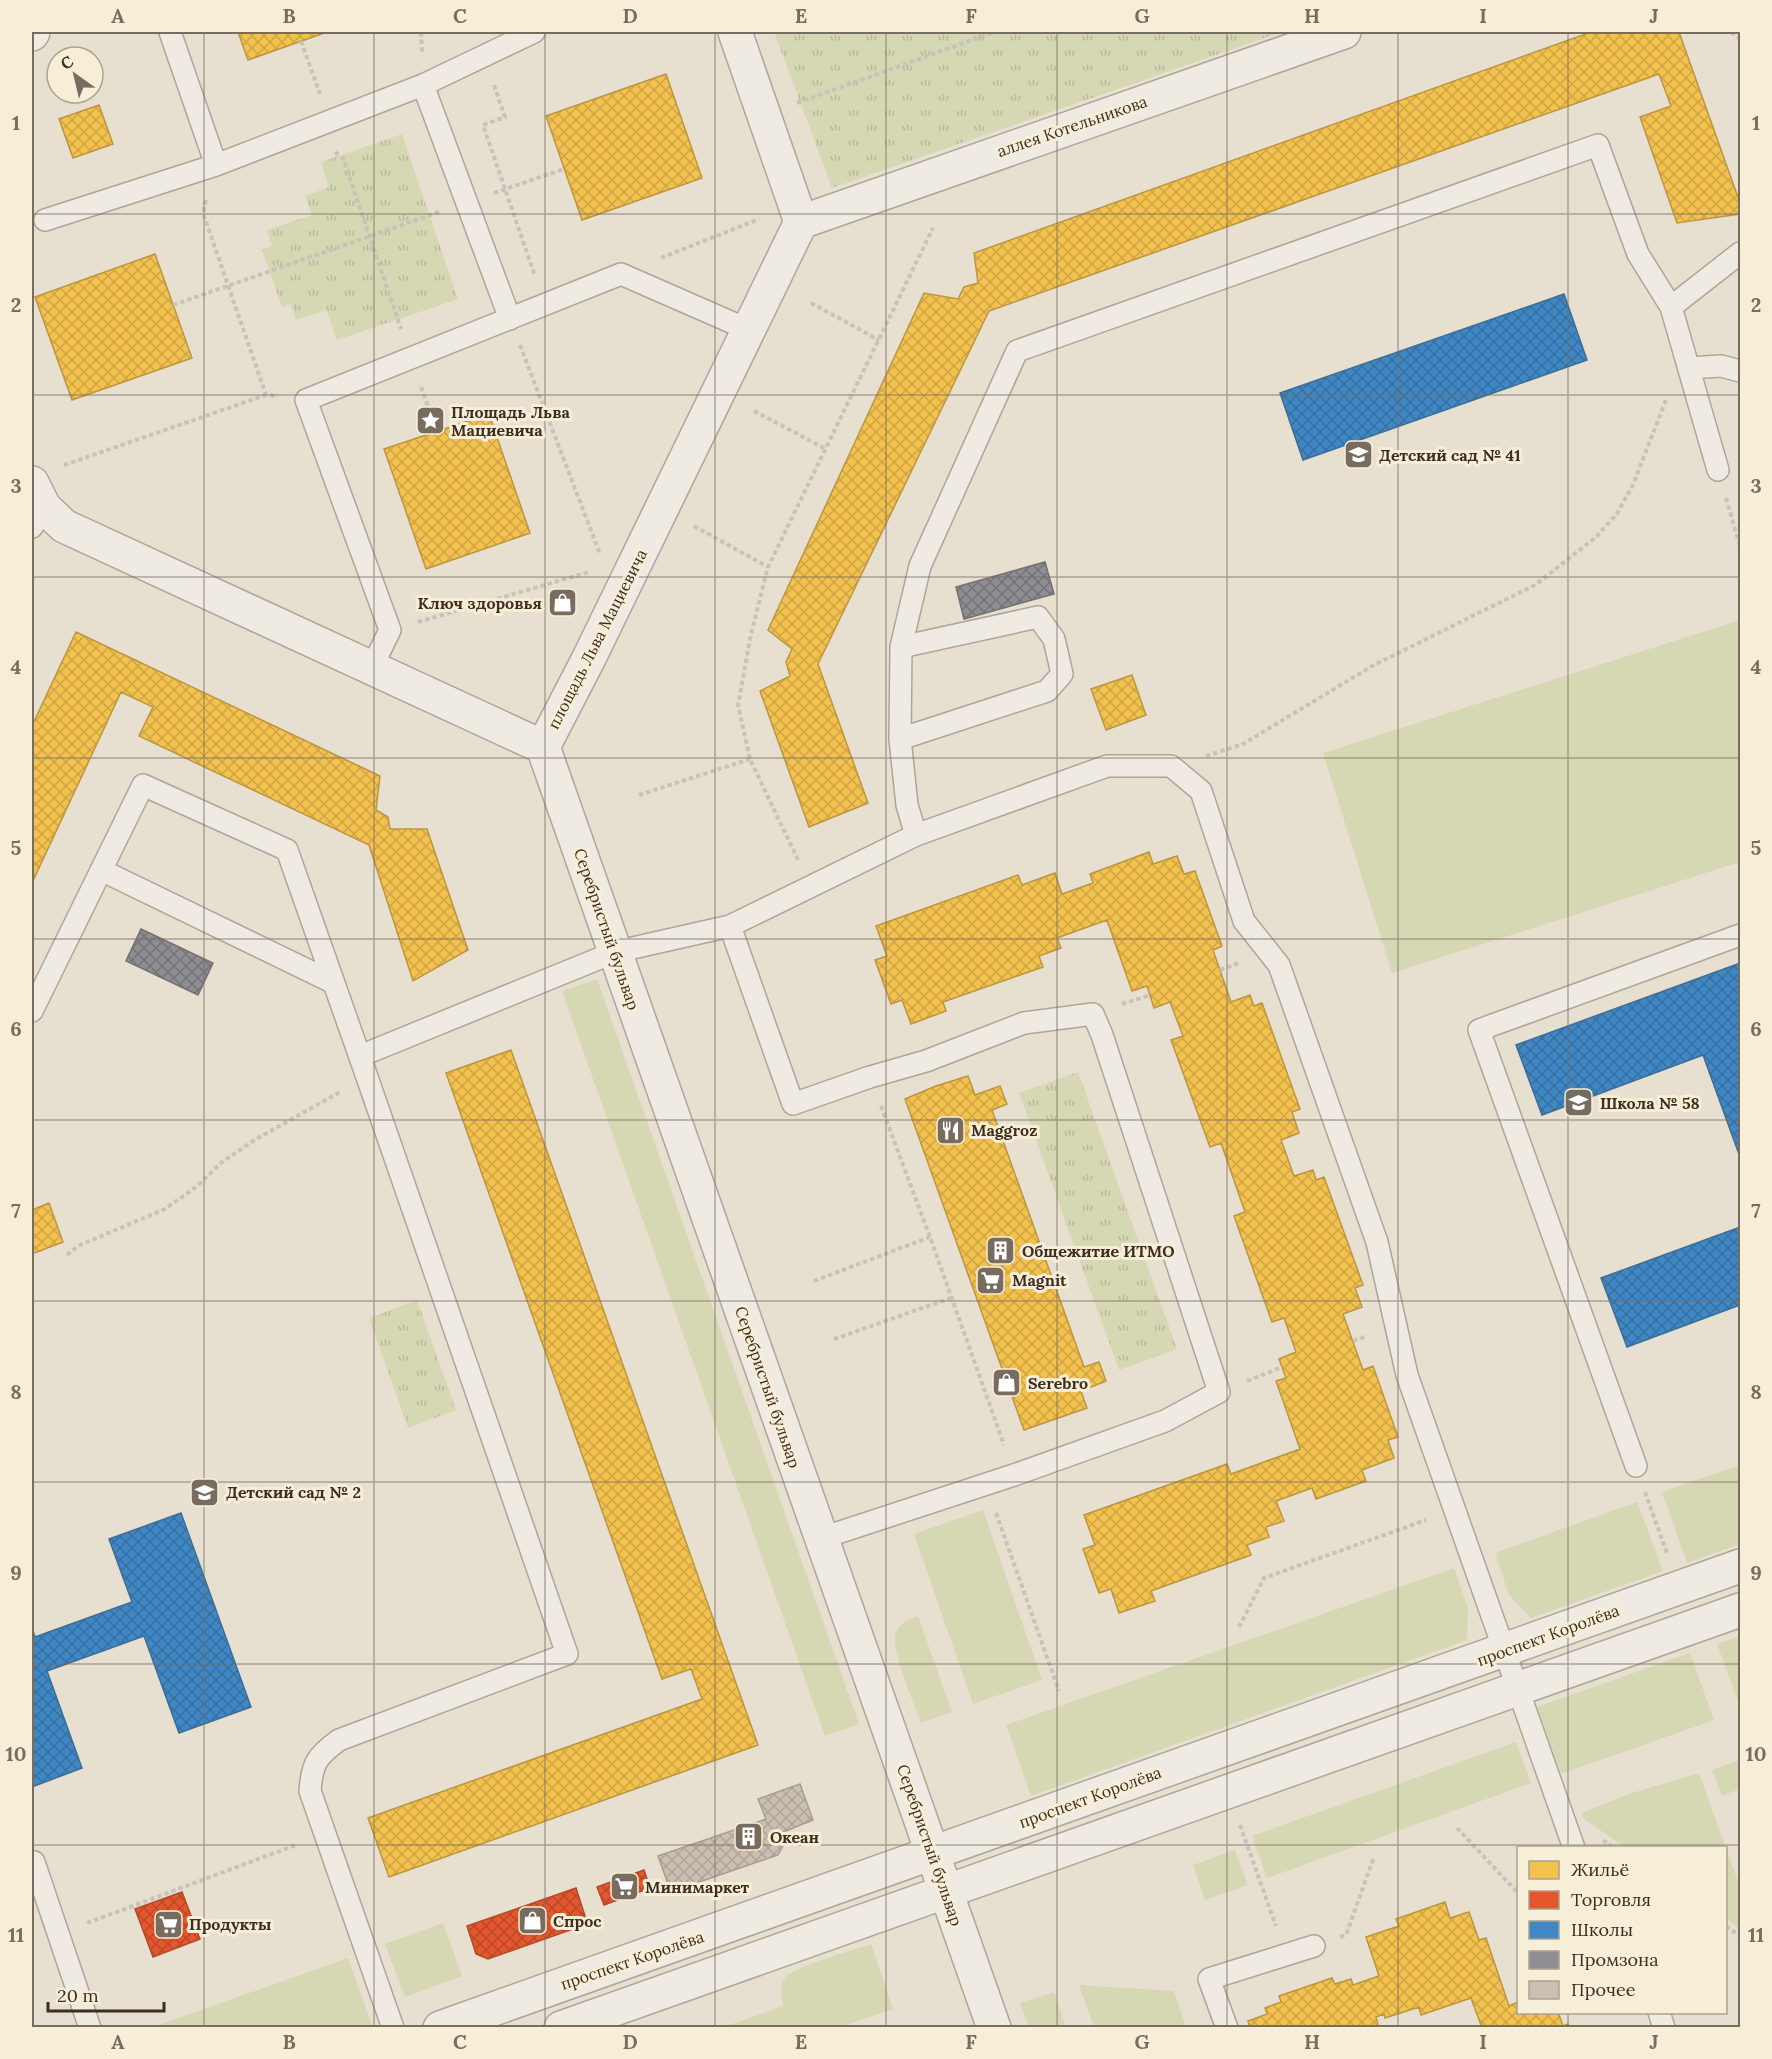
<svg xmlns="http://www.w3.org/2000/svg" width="1772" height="2059" font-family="Lora,serif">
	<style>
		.grass { fill: #d6d7b3 }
		.park { fill: url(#park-tufts) }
		.homes { fill: url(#homes-cross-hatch); stroke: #bc9540; stroke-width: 1.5 }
		.shops { fill: url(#shops-cross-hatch); stroke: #b24b2a; stroke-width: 1.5 }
		.schools { fill: url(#schools-cross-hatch); stroke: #3e6d94; stroke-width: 1.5 }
		.industry { fill: url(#industry-cross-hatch); stroke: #757070; stroke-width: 1.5 }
		.building { fill: url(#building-cross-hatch); stroke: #a89c90; stroke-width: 1.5 }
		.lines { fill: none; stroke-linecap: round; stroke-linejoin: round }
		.service-casing { stroke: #ada599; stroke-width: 24 }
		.minor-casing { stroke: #ada599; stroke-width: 36 }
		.tertiary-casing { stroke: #ada599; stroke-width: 36 }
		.path { stroke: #c8c2b9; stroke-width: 4; stroke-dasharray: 4.5 3; stroke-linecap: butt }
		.service { stroke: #efebe3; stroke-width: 21 }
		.minor { stroke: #efebe3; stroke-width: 33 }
		.tertiary { stroke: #efebe3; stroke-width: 33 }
		.grid { fill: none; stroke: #786c5e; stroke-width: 1.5; stroke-opacity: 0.55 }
		.labels { text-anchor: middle; stroke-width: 6; stroke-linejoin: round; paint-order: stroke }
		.street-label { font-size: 16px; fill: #3d2e20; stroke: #f7eed8 }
		.poi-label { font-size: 16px; font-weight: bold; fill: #3d2e20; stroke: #f7eed8; text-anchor: start }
		.neatline { fill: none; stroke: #786c5e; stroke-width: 2 }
		.grid-label { font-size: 20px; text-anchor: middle; font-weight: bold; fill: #786c5e }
	</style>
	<defs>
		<pattern id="park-tufts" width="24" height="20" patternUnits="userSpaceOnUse" patternTransform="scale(1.5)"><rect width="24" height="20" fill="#d6d7b3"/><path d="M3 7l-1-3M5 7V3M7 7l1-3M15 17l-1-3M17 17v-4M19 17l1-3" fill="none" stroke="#b9b99a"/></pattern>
		<pattern id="homes-cross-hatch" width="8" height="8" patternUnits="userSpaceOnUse" patternTransform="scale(1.5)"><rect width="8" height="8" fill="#f2c14e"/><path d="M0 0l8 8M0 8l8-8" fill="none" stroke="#d0a644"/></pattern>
		<pattern id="shops-cross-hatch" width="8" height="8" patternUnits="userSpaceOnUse" patternTransform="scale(1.5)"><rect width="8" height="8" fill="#e4572e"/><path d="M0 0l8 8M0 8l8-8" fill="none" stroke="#ba4827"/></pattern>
		<pattern id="schools-cross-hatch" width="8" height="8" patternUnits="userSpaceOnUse" patternTransform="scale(1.5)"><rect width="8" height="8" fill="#3f88c5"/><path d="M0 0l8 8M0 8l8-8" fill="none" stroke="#3670a0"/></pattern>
		<pattern id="industry-cross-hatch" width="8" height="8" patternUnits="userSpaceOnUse" patternTransform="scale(1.5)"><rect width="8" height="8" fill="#8d8d92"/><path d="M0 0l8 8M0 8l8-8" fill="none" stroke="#747477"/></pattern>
		<pattern id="building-cross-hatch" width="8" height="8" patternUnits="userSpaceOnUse" patternTransform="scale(1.5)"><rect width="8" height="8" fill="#cbbfb2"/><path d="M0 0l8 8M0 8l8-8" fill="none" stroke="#afa499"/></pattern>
	</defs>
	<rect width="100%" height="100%" fill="#e7e0d1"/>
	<!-- grass -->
	<path class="grass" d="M1740,620V862L1392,973L1323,753Z
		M597,979L859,1724L825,1736L562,991Z
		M1740,1465V1544L1687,1563L1662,1492Z
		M1637,1502L1663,1571L1531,1618L1509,1595L1495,1553Z
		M983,1510L1042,1680L973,1704L914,1534Z
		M1454,1568L1468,1608L1467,1640L1031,1796L1006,1725Z
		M918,1616L952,1712L921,1723C915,1706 889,1646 896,1632C901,1622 908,1620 918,1616Z
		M1740,1636V1707L1717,1644Z
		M1690,1653L1714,1720L1561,1774L1537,1707Z
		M1516,1742L1531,1783L1267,1878L1252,1836Z
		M1740,1760V1789L1722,1796L1712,1770Z
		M1699,1773L1740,1887V1929L1726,1919V1848L1624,1847L1583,1818L1581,1813L1632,1793Z
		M1235,1850L1248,1885L1205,1900L1193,1865Z
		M443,1923L462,1976L405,1997L385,1944Z
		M871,1944L893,2009L841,2027H724L783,2006C782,1998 779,1986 784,1979C793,1966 854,1950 871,1944Z
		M348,1958L372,2025L365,2028L153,2027Z
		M1079,1985L1174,1991L1186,2027H1094Z
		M1054,1992L1066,2027H1029L1020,2003Z"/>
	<!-- park -->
	<path class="park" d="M774,32H1282L832,188Z
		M402,134L458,299L337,340L326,310L296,320L291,304L282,307L262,250L272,246L267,230L312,215L305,196L329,187L321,162Z
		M1078,1072L1177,1349L1119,1370L1019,1093Z
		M417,1300L456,1410L408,1428L369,1318Z"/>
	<!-- homes -->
	<path class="homes" d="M238,32H327L248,60Z
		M1591,32H1679L1740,203V214L1677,223L1640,117L1671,106L1659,74L989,311L818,664L868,803L809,827L760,691L790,676L786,662L792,649L768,630L924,293L958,299L964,287L978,283L974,253Z
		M666,74L702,178L582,220L546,116Z
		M99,105L113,144L73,158L59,119Z
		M155,254L192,358L72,400L35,297Z
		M489,414L530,533L426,569L384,449Z
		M76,632L380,776L376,810L388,817L390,829H427L468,950L413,981L369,845L139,736L153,707L121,692L32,883V726Z
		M1132,675L1146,715L1106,730L1091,689Z
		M1149,852L1153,864L1177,856L1184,874L1195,871L1222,946L1213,950L1231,1002L1250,995L1254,1006L1262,1003L1300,1109L1292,1112L1299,1133L1281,1140L1294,1176L1313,1170L1316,1180L1324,1177L1363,1285L1355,1288L1362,1307L1343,1314L1363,1370L1373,1366L1398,1437L1388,1440L1394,1458L1362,1470L1366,1481L1316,1499L1312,1488L1276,1501L1284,1521L1266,1527L1269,1537L1247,1545L1251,1555L1151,1591L1155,1601L1119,1613L1111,1589L1099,1593L1083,1549L1095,1545L1084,1515L1227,1464L1231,1474L1300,1449L1276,1381L1286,1378L1279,1359L1296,1352L1284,1318L1272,1322L1234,1216L1245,1212L1221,1143L1210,1147L1171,1040L1183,1036L1170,1002L1154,1008L1147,986L1132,991L1107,920L1057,938L1061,948L1039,956L1043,967L943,1002L946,1011L911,1024L902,1000L891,1004L875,960L887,956L876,926L1018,875L1022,885L1055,873L1062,894L1093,883L1090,874Z
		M511,1050L758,1745L389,1877L368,1818L702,1699L691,1669L662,1679L446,1073Z
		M968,1076L975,1095L1000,1086L1007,1104L992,1110L1084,1367L1099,1362L1106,1381L1081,1391L1087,1408L1024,1430L905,1099L936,1086Z
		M49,1203L63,1242L32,1254V1210Z
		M1445,1902L1450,1918L1469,1912L1479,1940L1486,1938L1509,2006L1518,2002V2012H1558L1563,2026L1568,2024L1569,2028H1473L1481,2025L1471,1998L1421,2015L1419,2007L1385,2018L1384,2014L1376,2017L1379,2028H1250L1248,2021L1267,2014L1265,2008L1281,2002L1279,1996L1332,1978L1335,1984L1351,1979L1353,1985L1379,1976L1366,1937L1399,1926L1396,1919Z"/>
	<!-- shops -->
	<path class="shops" d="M553 601a10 10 0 1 1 20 0a10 10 0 1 1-20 0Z
		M644,1870L650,1888L604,1905L597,1887Z
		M576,1888L585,1916L579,1927L488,1959L476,1954L467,1926Z
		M182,1892L200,1939L153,1957L135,1909Z"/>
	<!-- schools -->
	<path class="schools" d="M1564,294L1587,360L1303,460L1280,393Z
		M1740,963V1157L1703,1055L1542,1115L1516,1045Z
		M1740,1227V1305L1627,1347L1601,1278Z
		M181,1513L251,1707L179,1733L144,1636L47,1671L82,1768L32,1787V1628L35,1637L132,1602L109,1539Z"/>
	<!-- industry -->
	<path class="industry" d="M1045,562L1054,594L964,619L956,587Z
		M141,929L213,963L198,995L126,961Z"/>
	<!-- building -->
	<path class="building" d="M800,1784L813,1820L783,1832L785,1842L778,1855L679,1889L668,1884L658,1856L766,1819L758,1799Z"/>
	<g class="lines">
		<defs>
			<path id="service" d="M170,32L216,165
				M423,85L510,319
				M45,220L216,165L423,85L534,32
				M1689,368L1721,366L1740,371
				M1718,470L1671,307L1740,253
				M32,527L44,507
				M372,667L390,630L306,400L621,274L749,330
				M900,739L1047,691L1062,674L1054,639L1038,617L901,647
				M916,835L907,805L900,739L901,647L920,566L1017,351L1598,145L1638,254L1671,307
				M101,870L334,983
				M730,926L793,1104L870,1077L926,1061L1024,1023L1093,1014L1102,1035L1219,1392L1165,1421L1014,1475L822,1538
				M32,1011L143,785L287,850L367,1077L567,1654L339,1740C317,1756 312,1763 310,1791L393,2028
				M360,1056L615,952L730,926L916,835L1107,766H1171L1201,791L1244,921L1279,965L1377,1242L1407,1375L1574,1848
				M1636,1466L1479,1030L1740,935
				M32,1863L34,1862L90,2028
				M1659,2012L1664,2028
				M1227,2028L1209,1979L1314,1946"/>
			<path id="minor" d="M32,34L33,32
				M801,222L1344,32
				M32,483L44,507L64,526L543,747
				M543,747L994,2028
				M543,747L589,658L801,222L735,32"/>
			<path id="tertiary" d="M440,2028L1740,1566
				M561,2028L1740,1610"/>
		</defs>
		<!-- service casing -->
		<use href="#service" class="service-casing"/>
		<!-- minor casing -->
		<use href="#minor" class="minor-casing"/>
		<!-- tertiary casing -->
		<use href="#tertiary" class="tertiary-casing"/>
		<!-- path -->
		<path class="path" d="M421,32L422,52
			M1731,32L1740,39
			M301,41L320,94
			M494,85L505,117L483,125L535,276
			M797,103L994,32
			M335,152L343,158L401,329
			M494,193L564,169
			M206,200L203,213L266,395L278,396
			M661,258L759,219
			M811,303L879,340
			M173,305L439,212
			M520,345L600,554
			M421,387L437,431
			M754,411L826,449
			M64,465L266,395
			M1726,498L1740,546
			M694,526L768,567
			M418,622L589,572
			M1206,756L1243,744L1374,665L1535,585L1595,538L1616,515L1632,487L1666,400
			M639,795L750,759
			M798,860L750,759L738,705L751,634L768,567L933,228
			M1220,970L1239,963
			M1122,1004L1150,995
			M881,1106L930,1237L1004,1445
			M67,1255L78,1246L165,1209L196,1187L222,1162L258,1138L340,1092
			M814,1281L930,1237
			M834,1339L951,1298
			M1353,1341L1367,1336
			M1247,1381L1282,1367
			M1645,1492L1667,1553
			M996,1513L1059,1691
			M1239,1627L1264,1578L1426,1520
			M1240,1825L1276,1926
			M1457,1828L1518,1893
			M1603,1840L1613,1848
			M87,1923L296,1845
			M1726,1926L1740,1936
			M1340,1937L1346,1935L1374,1857"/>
		<!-- service -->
		<use href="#service" class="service"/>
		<!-- minor -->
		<use href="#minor" class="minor"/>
		<!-- tertiary -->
		<use href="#tertiary" class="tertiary"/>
	</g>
	<!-- grid -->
	<path class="grid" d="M204,32V2028M374,32V2028M545,32V2028M715,32V2028M886,32V2028M1057,32V2028M1227,32V2028M1398,32V2028M1568,32V1848M32,214H1740M32,395H1740M32,577H1740M32,758H1740M32,939H1740M32,1120H1740M32,1301H1740M32,1482H1740M32,1664H1740M32,1845H1740M1568,2012V2028"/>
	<!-- icons -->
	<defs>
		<symbol id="sight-square" viewBox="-11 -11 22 22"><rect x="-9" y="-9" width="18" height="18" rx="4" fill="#786c5e" stroke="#f7eed8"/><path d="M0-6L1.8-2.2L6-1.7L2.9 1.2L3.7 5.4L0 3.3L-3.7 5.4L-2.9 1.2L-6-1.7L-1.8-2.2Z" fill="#fff"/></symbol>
		<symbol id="school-square" viewBox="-11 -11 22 22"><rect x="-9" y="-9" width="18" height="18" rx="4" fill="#786c5e" stroke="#f7eed8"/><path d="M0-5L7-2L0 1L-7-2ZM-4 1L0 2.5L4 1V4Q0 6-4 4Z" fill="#fff"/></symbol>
		<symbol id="shop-square" viewBox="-11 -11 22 22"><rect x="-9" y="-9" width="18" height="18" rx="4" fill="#786c5e" stroke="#f7eed8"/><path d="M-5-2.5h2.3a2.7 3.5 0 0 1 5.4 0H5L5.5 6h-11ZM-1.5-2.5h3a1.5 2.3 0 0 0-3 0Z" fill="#fff"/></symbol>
		<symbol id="restaurant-square" viewBox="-11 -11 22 22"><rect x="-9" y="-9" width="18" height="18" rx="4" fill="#786c5e" stroke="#f7eed8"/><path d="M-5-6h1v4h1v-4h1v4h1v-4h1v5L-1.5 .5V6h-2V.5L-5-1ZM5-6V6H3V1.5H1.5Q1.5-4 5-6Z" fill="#fff"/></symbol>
		<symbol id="building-square" viewBox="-11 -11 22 22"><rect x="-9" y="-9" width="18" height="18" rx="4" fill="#786c5e" stroke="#f7eed8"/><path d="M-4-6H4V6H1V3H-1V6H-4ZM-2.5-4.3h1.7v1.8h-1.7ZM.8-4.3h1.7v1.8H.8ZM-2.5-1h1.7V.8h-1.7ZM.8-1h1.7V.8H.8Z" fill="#fff"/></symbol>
		<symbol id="supermarket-square" viewBox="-11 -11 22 22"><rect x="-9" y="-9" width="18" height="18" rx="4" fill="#786c5e" stroke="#f7eed8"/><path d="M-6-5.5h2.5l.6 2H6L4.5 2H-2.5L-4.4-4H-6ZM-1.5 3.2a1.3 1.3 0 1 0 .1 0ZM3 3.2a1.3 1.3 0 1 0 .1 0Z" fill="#fff"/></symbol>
	</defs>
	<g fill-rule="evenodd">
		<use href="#sight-square" x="414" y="404" width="33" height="33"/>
		<use href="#school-square" x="1342" y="438" width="33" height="33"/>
		<use href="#shop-square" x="546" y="586" width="33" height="33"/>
		<use href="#school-square" x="1562" y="1086" width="33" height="33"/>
		<use href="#restaurant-square" x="934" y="1114" width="33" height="33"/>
		<use href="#building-square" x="984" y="1234" width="33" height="33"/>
		<use href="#supermarket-square" x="974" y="1264" width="33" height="33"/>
		<use href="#shop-square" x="990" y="1366" width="33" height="33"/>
		<use href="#school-square" x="188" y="1476" width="33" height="33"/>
		<use href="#building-square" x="732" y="1820" width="33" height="33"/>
		<use href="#supermarket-square" x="608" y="1870" width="33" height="33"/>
		<use href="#shop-square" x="516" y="1904" width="33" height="33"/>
		<use href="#supermarket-square" x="152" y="1908" width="33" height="33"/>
	</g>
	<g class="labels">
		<!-- street labels -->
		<g class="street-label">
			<text transform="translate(1072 126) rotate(-19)" y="6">аллея Котельникова</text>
			<text transform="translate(597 639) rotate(-63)" y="6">площадь Льва Мациевича</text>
			<text transform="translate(607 929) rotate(71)" y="6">Серебристый бульвар</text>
			<text transform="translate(768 1387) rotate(71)" y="6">Серебристый бульвар</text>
			<text transform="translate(1548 1635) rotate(-20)" y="6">проспект Королёва</text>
			<text transform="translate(1090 1797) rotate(-20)" y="6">проспект Королёва</text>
			<text transform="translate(930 1845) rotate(71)" y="6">Серебристый бульвар</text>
			<text transform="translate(632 1960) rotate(-19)" y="6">проспект Королёва</text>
		</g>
		<!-- poi labels -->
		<g class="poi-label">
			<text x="451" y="418">Площадь Льва<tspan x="451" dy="18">Мациевича</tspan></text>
			<text x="1379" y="461">Детский сад № 41</text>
			<text x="542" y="609" text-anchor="end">Ключ здоровья</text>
			<text x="1600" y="1109">Школа № 58</text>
			<text x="971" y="1136">Maggroz</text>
			<text x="1022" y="1257">Общежитие ИТМО</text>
			<text x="1012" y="1286">Magnit</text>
			<text x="1028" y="1389">Serebro</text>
			<text x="226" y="1498">Детский сад № 2</text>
			<text x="770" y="1843">Океан</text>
			<text x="645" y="1893">Минимаркет</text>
			<text x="553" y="1927">Спрос</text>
			<text x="189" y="1930">Продукты</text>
		</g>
	</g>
	<!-- border -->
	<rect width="1772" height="2059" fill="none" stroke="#f7eed8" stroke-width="66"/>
	<!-- legend -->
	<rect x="1517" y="1846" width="210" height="168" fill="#f7eed8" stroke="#ada18e" stroke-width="1.5"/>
	<rect x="1529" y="1861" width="30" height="18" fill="#f2c14e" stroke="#ada18e" stroke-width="1.5"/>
	<text x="1571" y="1876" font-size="18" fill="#3d2e20">Жильё</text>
	<rect x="1529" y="1891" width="30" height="18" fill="#e4572e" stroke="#ada18e" stroke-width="1.5"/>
	<text x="1571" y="1906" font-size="18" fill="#3d2e20">Торговля</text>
	<rect x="1529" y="1921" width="30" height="18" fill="#3f88c5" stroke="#ada18e" stroke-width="1.5"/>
	<text x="1571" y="1936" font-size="18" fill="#3d2e20">Школы</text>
	<rect x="1529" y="1951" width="30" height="18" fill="#8d8d92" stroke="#ada18e" stroke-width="1.5"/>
	<text x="1571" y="1966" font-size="18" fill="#3d2e20">Промзона</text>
	<rect x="1529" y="1981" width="30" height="18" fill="#cbbfb2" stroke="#ada18e" stroke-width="1.5"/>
	<text x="1571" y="1996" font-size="18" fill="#3d2e20">Прочее</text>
	<!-- north arrow -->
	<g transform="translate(75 75) rotate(326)"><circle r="28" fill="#f7eed8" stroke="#ada18e" stroke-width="1.5"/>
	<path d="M0-4.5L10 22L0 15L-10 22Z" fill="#786c5e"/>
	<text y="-9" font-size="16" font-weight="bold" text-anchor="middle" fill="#3d2e20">С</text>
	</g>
	<!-- scale -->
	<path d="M48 2002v9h116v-9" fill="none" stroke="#3d2e20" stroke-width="3"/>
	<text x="57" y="2002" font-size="18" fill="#3d2e20" stroke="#f7eed8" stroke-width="4.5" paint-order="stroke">20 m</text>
	<rect x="33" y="33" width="1706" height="1993" class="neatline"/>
	<g class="grid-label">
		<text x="118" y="23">A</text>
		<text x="289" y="23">B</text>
		<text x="460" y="23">C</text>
		<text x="630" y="23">D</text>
		<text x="801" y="23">E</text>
		<text x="971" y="23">F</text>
		<text x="1142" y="23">G</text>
		<text x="1312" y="23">H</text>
		<text x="1483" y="23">I</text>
		<text x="1654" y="23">J</text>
		<text x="16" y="130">1</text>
		<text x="1756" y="130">1</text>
		<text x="16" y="312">2</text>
		<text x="1756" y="312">2</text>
		<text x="16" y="493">3</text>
		<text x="1756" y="493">3</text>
		<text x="16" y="674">4</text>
		<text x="1756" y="674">4</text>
		<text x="16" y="855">5</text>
		<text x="1756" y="855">5</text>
		<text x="16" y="1036">6</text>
		<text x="1756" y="1036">6</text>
		<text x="16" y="1218">7</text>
		<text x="1756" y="1218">7</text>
		<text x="16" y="1399">8</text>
		<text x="1756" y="1399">8</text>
		<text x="16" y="1580">9</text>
		<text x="1756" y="1580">9</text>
		<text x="16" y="1761">10</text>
		<text x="1756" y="1761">10</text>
		<text x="16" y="1942">11</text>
		<text x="1756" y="1942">11</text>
		<text x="118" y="2049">A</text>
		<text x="289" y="2049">B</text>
		<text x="460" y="2049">C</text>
		<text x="630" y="2049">D</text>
		<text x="801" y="2049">E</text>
		<text x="971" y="2049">F</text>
		<text x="1142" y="2049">G</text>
		<text x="1312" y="2049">H</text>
		<text x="1483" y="2049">I</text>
		<text x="1654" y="2049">J</text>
	</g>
</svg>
